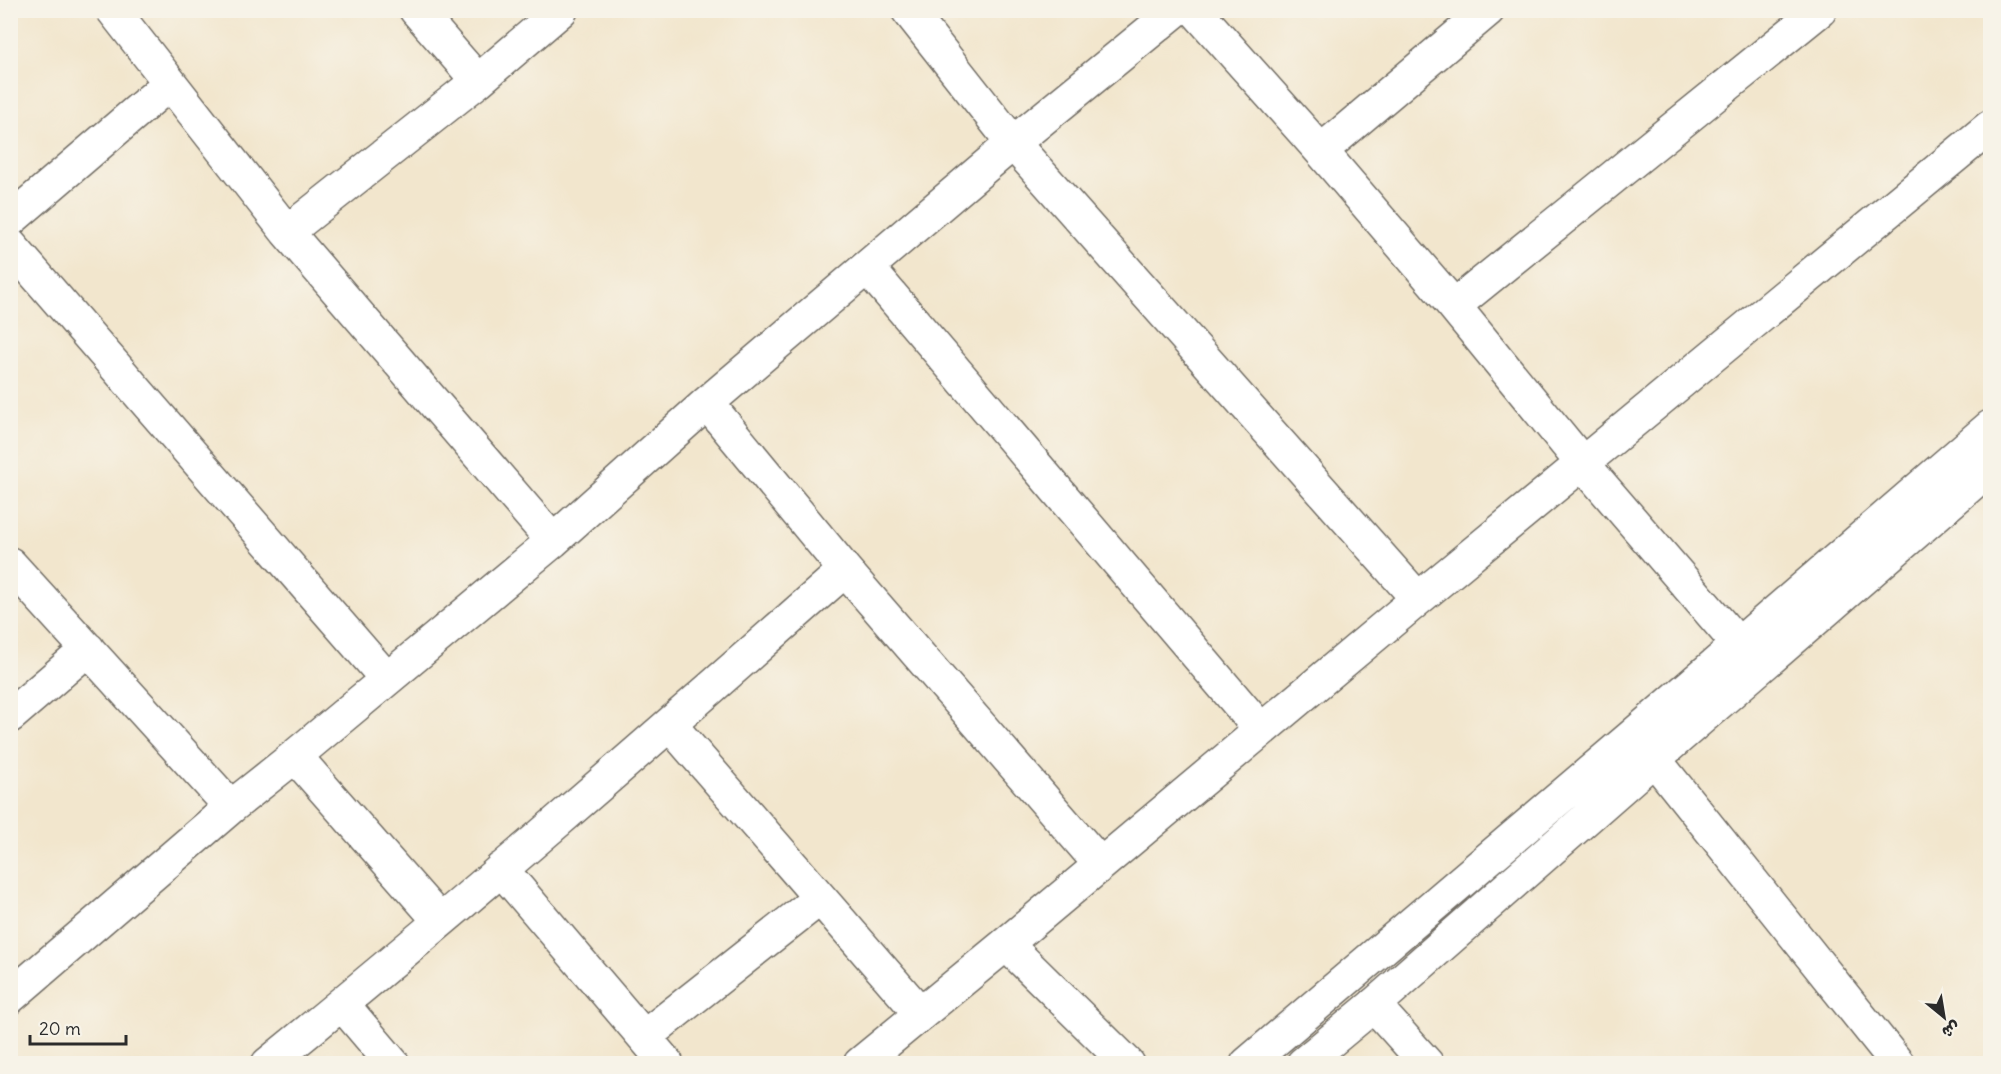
<svg xmlns="http://www.w3.org/2000/svg" width="2001" height="1074" font-family="Delius,'Playpen Sans Arabic',sans-serif">
	<style>
		.lines { fill: none; stroke-linecap: round; stroke-linejoin: round }
		.minor-casing { stroke: #716c64; stroke-width: 36 }
		.tertiary-casing { stroke: #716c64; stroke-width: 36 }
		.minor { stroke: #fff; stroke-width: 33 }
		.tertiary { stroke: #fff; stroke-width: 33 }
	</style>
	<rect width="100%" height="100%" fill="#f7f3e8"/>
	<filter id="ink" filterUnits="userSpaceOnUse"><feTurbulence type="fractalNoise" baseFrequency=".0167" numOctaves="2"/><feDisplacementMap in="SourceGraphic" scale="12" xChannelSelector="R" yChannelSelector="G"/><feConvolveMatrix kernelMatrix="1 2 1 2 8 2 1 2 1" color-interpolation-filters="sRGB"/></filter>
	<filter id="wash" filterUnits="userSpaceOnUse"><feTurbulence type="fractalNoise" baseFrequency=".008" numOctaves="4" result="noise"/><feDisplacementMap in="SourceGraphic" scale="24" xChannelSelector="R" yChannelSelector="G"/><feGaussianBlur stdDeviation="1.35" result="paint"/><feColorMatrix in="noise" values="0 0 0 0 0 0 0 0 0 0 0 0 0 0 0 0 0 1.4 0 .05"/><feComposite in="paint" operator="in"/></filter>
	<g filter="url(#wash)">
		<rect width="100%" height="100%" fill="#f2e6cd"/>
	</g>
	<g filter="url(#ink)">
		<g class="lines">
			<defs>
				<path id="minor" d="M113,10L287,232L553,541
					M416,10L478,81
					M908,10L1013,143L1418,599
					M1195,10L1321,151L1454,306L1583,464L1756,665
					M1321,151L1488,10
					M10,220L170,83
					M287,232L478,81L561,10
					M10,245L386,678
					M867,267L1261,730
					M1454,306L1820,10
					M707,403L845,570L1100,864
					M10,564L231,807
					M10,716L88,649
					M670,725L920,1013
					M295,756L440,921
					M1654,759L1898,1064
					M501,869L667,1064
					M1006,944L1128,1064
					M10,997L231,807L295,756L553,541L707,403L1013,143L1176,10
					M342,1004L393,1064
					M1374,1005L1427,1064
					M644,1037L820,898
					M268,1064C465,904 656,737 845,570
					M860,1064L1006,944L1418,599L1990,127"/>
				<path id="tertiary" d="M1247,1064L1630,738L1990,427
					M1303,1064L1374,1005L1654,759L1990,468"/>
			</defs>
			<!-- minor casing -->
			<use href="#minor" class="minor-casing"/>
			<!-- tertiary casing -->
			<use href="#tertiary" class="tertiary-casing"/>
			<!-- minor -->
			<use href="#minor" class="minor"/>
			<!-- tertiary -->
			<use href="#tertiary" class="tertiary"/>
		</g>
	</g>
	<!-- margin -->
	<rect width="2001" height="1074" fill="none" stroke="#f7f3e8" stroke-width="36"/>
	<!-- north arrow -->
	<g transform="translate(1944 1017) rotate(150)" stroke="#f7f3e8" stroke-width="4.5" paint-order="stroke">
	<path d="M0-4.5L10 22L0 15L-10 22Z" fill="#2b2b2b"/>
	<text y="-9" font-size="16" font-weight="bold" text-anchor="middle" fill="#2b2b2b">ش</text>
	</g>
	<!-- scale -->
	<path d="M30 1035v9h96v-9" fill="none" stroke="#2b2b2b" stroke-width="3"/>
	<text x="39" y="1035" font-size="18" fill="#2b2b2b" stroke="#f7f3e8" stroke-width="4.5" paint-order="stroke">20 m</text>
</svg>
